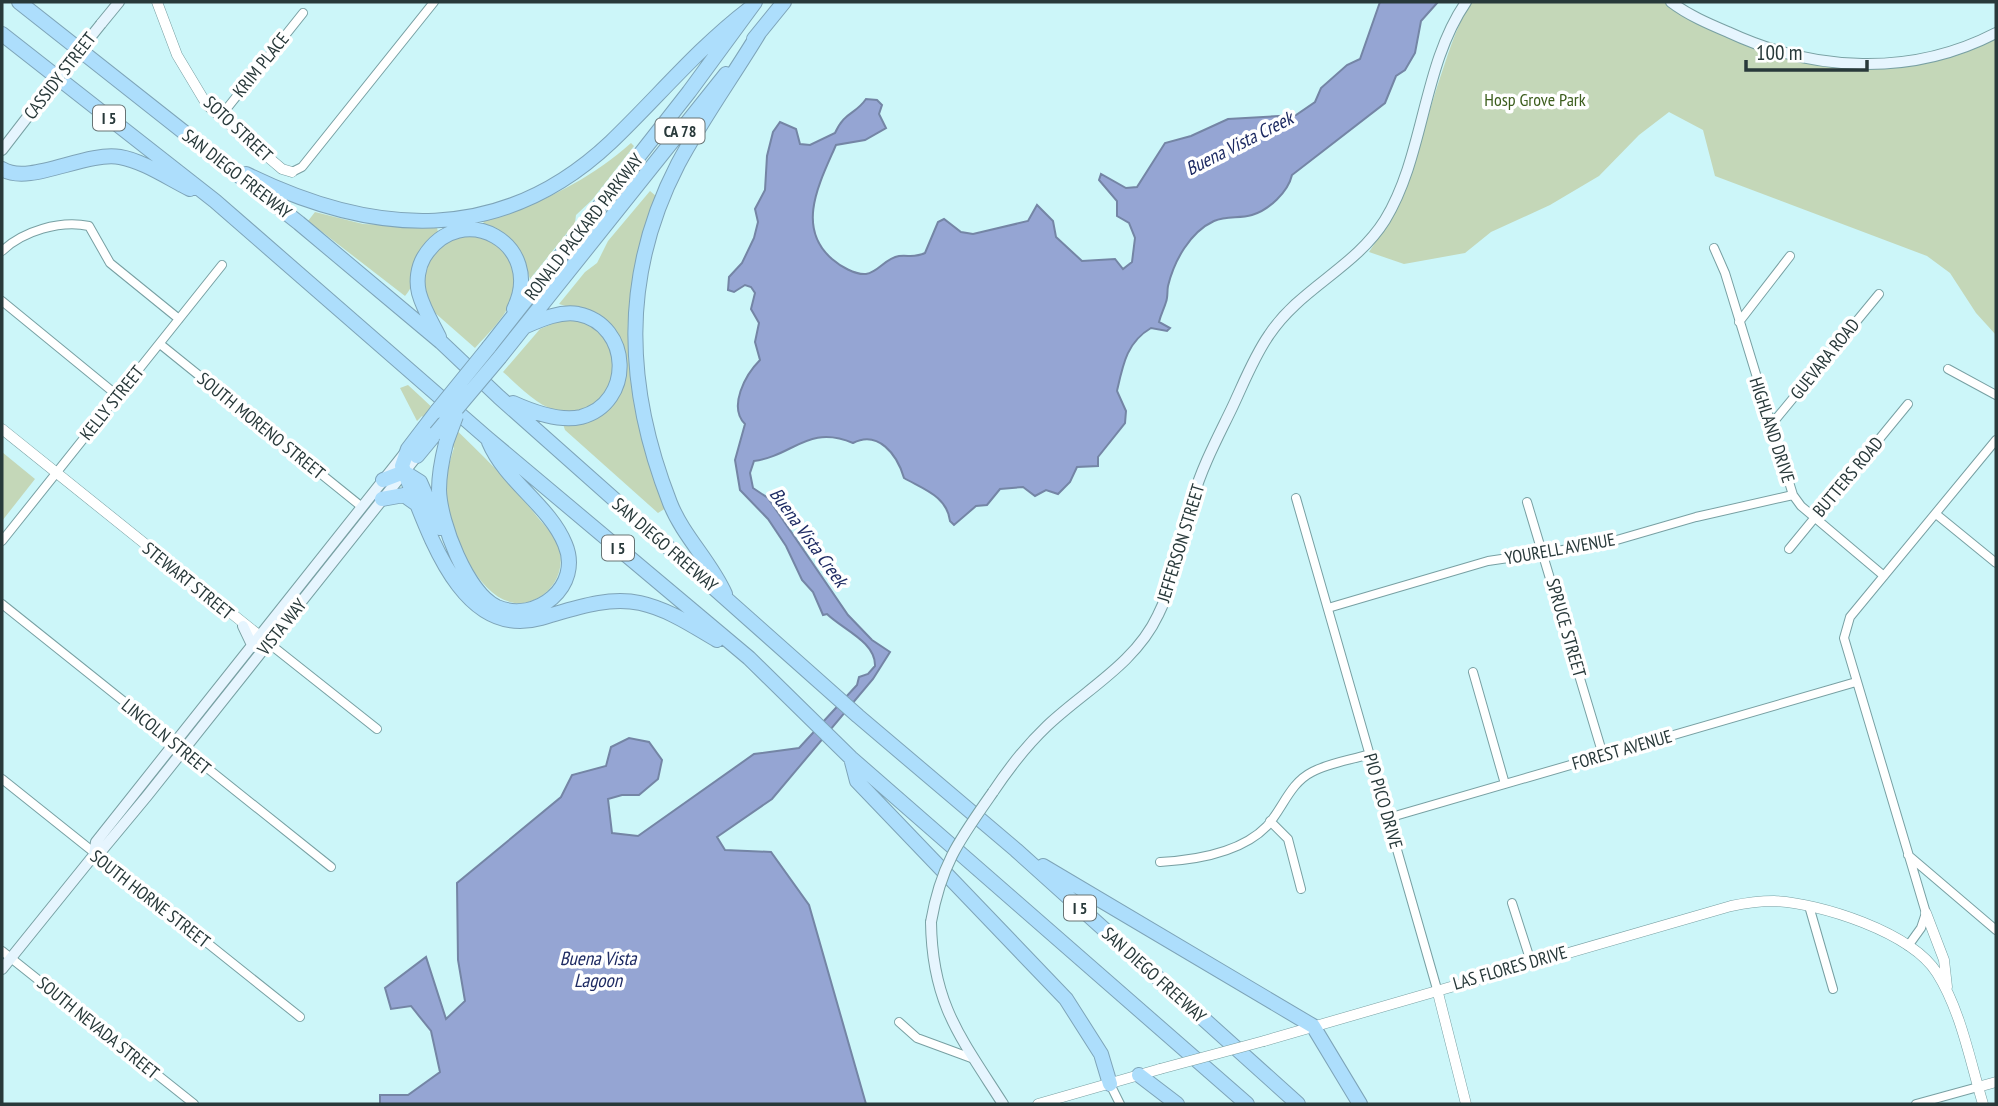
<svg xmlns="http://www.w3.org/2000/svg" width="1998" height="1106" font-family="'PT Sans Narrow',sans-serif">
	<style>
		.green { fill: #c4d7b8 }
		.water { fill: #95a5d3; stroke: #7485a5; stroke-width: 2 }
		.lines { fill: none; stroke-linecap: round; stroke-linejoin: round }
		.minor-casing { stroke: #78a0a3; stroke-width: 10 }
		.tertiary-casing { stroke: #78a0a3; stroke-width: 11 }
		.secondary-casing { stroke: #78a0a3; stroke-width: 12 }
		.motorway-casing { stroke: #7ea4b8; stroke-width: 16 }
		.minor { stroke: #fff; stroke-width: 8 }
		.tertiary { stroke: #fff; stroke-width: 10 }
		.secondary { stroke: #e6f5fe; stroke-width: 10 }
		.motorway { stroke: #addefc; stroke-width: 14 }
		.tertiary-bridge-casing { stroke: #78a0a3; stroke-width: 11; stroke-linecap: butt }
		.secondary-bridge-casing { stroke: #78a0a3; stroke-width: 12; stroke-linecap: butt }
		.motorway-bridge-casing { stroke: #7ea4b8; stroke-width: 16; stroke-linecap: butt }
		.tertiary-bridge { stroke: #fff; stroke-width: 10 }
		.secondary-bridge { stroke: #e6f5fe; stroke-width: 10 }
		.motorway-bridge { stroke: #addefc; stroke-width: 14 }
		.labels { text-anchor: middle; stroke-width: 7; stroke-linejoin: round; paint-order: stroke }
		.shield { fill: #fff; stroke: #687475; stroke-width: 2 }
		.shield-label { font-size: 16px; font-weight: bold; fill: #28393a }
		.street-label { font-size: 18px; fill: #28393a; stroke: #fff }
		.park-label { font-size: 18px; fill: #3d5e1e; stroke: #fff }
		.water-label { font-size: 19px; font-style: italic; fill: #1d2a62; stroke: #fff }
	</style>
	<rect width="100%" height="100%" fill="#ccf6f9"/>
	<!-- green -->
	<path class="green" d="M1471,2H1665L1738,42L1796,61L1834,67L1869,69L1996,37V335L1976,313L1950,273L1927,256L1715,176L1703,130L1669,112L1639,135L1599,176L1550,205L1491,232L1465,253L1404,264L1369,252C1404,202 1419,145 1437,87C1447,58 1455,28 1471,2Z
		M631,143L634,146L592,200L576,215L575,223L530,279L526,267L483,226L484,220C539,205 588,181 631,143Z
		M650,191L656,196L628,320C626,387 640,446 666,508L658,513L565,430L563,424L579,421L625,376L626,366L592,314L559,304L585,272L597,263L608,241Z
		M315,212L363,224L437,227L438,233C405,254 423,277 405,296L308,221Z
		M473,235C491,239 504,246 511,263C525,299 498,323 475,348L434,312L423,284L430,258L450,239Z
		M564,319C571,320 579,320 586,322C634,338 617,426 555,410C536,405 518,385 503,372L540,329Z
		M408,385C452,426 497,466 535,514C542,523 553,533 557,543C566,564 558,587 538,598C489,625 454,541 447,505C444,487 448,465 454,448L422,416L417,421L400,388Z
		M2,452L35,479L2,521Z"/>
	<!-- water -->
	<path class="water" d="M1380,2H1438L1421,21L1415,53L1405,70L1396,76L1385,103L1292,175C1288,192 1269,210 1252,215C1239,219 1227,215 1214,221C1190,232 1174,261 1168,286C1167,291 1168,297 1166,302C1164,309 1161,314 1159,322L1170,328L1167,331L1151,328C1127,342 1123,364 1117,391L1126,411L1125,423L1098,457V466L1077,467L1070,482L1058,494L1046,490L1035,496L1023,487L1000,489L987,505L976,506L954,525L950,521C947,496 923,489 904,478C897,454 878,430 853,443C808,424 793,456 754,461L750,473L753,488L768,498L848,615L872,640L890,652L873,679L772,799L717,837L725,850L771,852L809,905L866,1104H380V1095H408L440,1072L431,1031L411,1006L391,1009L385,988L426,957L446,1019L465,1001L458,960L457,883L561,797L572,775L606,766L611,747L629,738L649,742L662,760L658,779L639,795H622L608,799L612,833L638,836L754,754L799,748L857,685L859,677L868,674L875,666C876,642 842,629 827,614L823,615L813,592L802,580L786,546L768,519L740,490L735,460L745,424C728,407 745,375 760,360L755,342L759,323L751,309L755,293L751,287L745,285L734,292L728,290L729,277L742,263L754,238L758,222L755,209L765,190L767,156L773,132L780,122L796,129L800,144L810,145L835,133C845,111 855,115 866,99L877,100L882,105L879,114L886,128L865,140L836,145C820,182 795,227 832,259C840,266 855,275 866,274C879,272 885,258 899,256C909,255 915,258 925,253L938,222L944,219L961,232L973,234L1028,221L1037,205L1053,221L1056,237L1082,261L1115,259L1123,269L1132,262L1135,238L1129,223L1117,216V201L1099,180L1101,174L1126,188L1137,187L1165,143L1191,136L1228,119L1296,115L1315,102L1321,88L1347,65L1360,59Z"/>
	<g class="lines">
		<defs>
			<path id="minor" d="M220,117L303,13
				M292,172L302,167L434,2
				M1714,248L1725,273L1793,495L1801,506L1884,576
				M2,251C23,231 60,220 89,226L110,263L179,319
				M2,301L118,396
				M1739,322L1790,256
				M160,344L362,507
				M1948,369L1996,395
				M1771,425L1879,294
				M1296,498L1437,989
				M1527,502L1603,755
				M1936,514L1996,563
				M2,541L222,265
				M1789,549L1908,404
				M2,604L331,867
				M1328,608L1488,561L1603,544L1696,517L1793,495
				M266,641L377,729
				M1473,672L1505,784
				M2,779L300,1017
				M1388,818L1856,682
				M1270,821L1288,839L1301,889
				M1908,855L1996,930
				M1160,862C1196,860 1241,853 1267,826C1283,808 1290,783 1312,772C1329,763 1351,760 1370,754
				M1512,903L1531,962
				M1809,906L1833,989
				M1908,946L1921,928L1926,913L1844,638L1850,617L1996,440
				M2,951L194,1104
				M899,1022L917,1038L974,1059
				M1110,1084L1120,1104
				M1916,1104L1978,1087"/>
			<path id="tertiary" d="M157,2L177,55L207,105L282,169L292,172
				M2,429L261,637
				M1926,913L1944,960L1947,987
				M1437,989L1466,1104
				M1264,1041L1731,906C1745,903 1759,901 1774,901C1820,903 1911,932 1937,973C1961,1011 1970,1061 1983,1104
				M1978,1087L1996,1082
				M1038,1104L1160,1069"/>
			<path id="secondary" d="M1671,2C1688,15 1709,24 1728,32C1814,72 1911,77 1996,33
				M101,24L119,2
				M2,150L49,89
				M243,626L253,647
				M993,792C1009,768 1026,746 1047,726C1085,690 1135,664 1158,615C1176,579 1182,536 1193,498C1202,467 1217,439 1231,410C1243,385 1253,358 1269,335C1300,288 1355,268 1385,220C1425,154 1422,66 1466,2
				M94,855L96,842L404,454
				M931,922C932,1004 961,1038 1003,1104
				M2,969L94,855L103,849L147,796L417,456"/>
			<path id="motorway" d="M19,2L299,223L441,342L499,397L858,716L1016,850L1298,1104
				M2,34L215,201L487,438L749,658L851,758L1247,1104
				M754,39L784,2
				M2,169C29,186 85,151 120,157C143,161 168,178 190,189
				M246,174C374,237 501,246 611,142C657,98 698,48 749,9
				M439,337C432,323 423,308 419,293C416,281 418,267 424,257C461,197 546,244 514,309
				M489,347L689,92L755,2
				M500,357L726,74
				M513,403C533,412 559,422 581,417C634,403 632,325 578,314C560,311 542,319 526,326
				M437,411L408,449L402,466C427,525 458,641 541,618C573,609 607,596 640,603C668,609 693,626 717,640
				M446,443C442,459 439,474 439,490C440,523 467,593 497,607C536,624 583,586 565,544C549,505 506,482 489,442
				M417,456L436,433
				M383,480L404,472L420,482L440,528
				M382,499L404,495L418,505
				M725,594C711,562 683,536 670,503C625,388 620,276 678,164C702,119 733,76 759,33
				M851,758L857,781L1066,999L1101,1054L1110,1084
				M1043,866L1313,1026L1360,1104
				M1139,1075L1177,1104"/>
		</defs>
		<!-- minor casing -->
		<use href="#minor" class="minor-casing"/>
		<!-- tertiary casing -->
		<use href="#tertiary" class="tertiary-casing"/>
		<!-- secondary casing -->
		<use href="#secondary" class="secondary-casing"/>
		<!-- motorway casing -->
		<use href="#motorway" class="motorway-casing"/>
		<!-- minor -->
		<use href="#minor" class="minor"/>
		<!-- tertiary -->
		<use href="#tertiary" class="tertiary"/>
		<!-- secondary -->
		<use href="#secondary" class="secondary"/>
		<!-- motorway -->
		<use href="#motorway" class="motorway"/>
		<defs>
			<path id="tertiary-bridge" d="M1160,1069L1264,1041"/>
			<path id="secondary-bridge" d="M49,89L101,24
				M931,922C941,864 960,839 993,792"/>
			<path id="motorway-bridge" d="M437,411L489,347
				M436,433L500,357
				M446,443L456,416"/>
		</defs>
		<!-- tertiary-bridge casing -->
		<use href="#tertiary-bridge" class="tertiary-bridge-casing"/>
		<!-- secondary-bridge casing -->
		<use href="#secondary-bridge" class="secondary-bridge-casing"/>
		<!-- motorway-bridge casing -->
		<use href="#motorway-bridge" class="motorway-bridge-casing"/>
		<!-- tertiary-bridge -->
		<use href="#tertiary-bridge" class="tertiary-bridge"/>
		<!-- secondary-bridge -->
		<use href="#secondary-bridge" class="secondary-bridge"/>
		<!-- motorway-bridge -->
		<use href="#motorway-bridge" class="motorway-bridge"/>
	</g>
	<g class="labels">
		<!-- shield labels -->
		<g class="shield">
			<rect x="93" y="105.5" width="32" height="25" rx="5"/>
			<rect x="655.5" y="118.5" width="49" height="25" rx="5"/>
			<rect x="602" y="535.5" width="32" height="25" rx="5"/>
			<rect x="1064" y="895.5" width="32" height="25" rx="5"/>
		</g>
		<g class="shield-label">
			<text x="109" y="124">I 5</text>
			<text x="680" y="137">CA 78</text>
			<text x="618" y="554">I 5</text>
			<text x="1080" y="914">I 5</text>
		</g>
		<!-- street labels -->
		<g class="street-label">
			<text transform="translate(261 65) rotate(-51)" y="6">KRIM PLACE</text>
			<text transform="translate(60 76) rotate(-52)" y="6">CASSIDY STREET</text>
			<text transform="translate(238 129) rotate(43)" y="6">SOTO STREET</text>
			<text transform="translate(237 174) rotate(38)" y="6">SAN DIEGO FREEWAY</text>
			<text transform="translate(584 227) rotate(-52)" y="6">RONALD PACKARD PARKWAY</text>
			<text transform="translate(1825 359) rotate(-51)" y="6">GUEVARA ROAD</text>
			<text transform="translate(112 403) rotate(-51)" y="6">KELLY STREET</text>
			<text transform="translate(261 426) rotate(39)" y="6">SOUTH MORENO STREET</text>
			<text transform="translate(1772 430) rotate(72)" y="6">HIGHLAND DRIVE</text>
			<text transform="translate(1848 477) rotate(-50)" y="6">BUTTERS ROAD</text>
			<text transform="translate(1181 543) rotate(-73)" y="6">JEFFERSON STREET</text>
			<text transform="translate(665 545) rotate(41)" y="6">SAN DIEGO FREEWAY</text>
			<text transform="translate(1560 549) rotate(-10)" y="6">YOURELL AVENUE</text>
			<text transform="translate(188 581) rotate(39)" y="6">STEWART STREET</text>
			<text transform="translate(282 627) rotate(-51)" y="6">VISTA WAY</text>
			<text transform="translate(1566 628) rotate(74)" y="6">SPRUCE STREET</text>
			<text transform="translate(166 737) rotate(39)" y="6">LINCOLN STREET</text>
			<text transform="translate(1622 750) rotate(-16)" y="6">FOREST AVENUE</text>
			<text transform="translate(1383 801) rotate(74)" y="6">PIO PICO DRIVE</text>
			<text transform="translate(150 899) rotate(38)" y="6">SOUTH HORNE STREET</text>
			<text transform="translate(1510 968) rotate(-16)" y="6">LAS FLORES DRIVE</text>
			<text transform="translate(1154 975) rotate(42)" y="6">SAN DIEGO FREEWAY</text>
			<text transform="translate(98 1028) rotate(39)" y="6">SOUTH NEVADA STREET</text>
		</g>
		<!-- park labels -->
		<g class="park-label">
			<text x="1535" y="106">Hosp Grove Park</text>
		</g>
		<!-- water labels -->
		<g class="water-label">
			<text transform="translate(1239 143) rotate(-27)" y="7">Buena Vista Creek</text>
			<text transform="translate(809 537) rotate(54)" y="7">Buena Vista Creek</text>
			<text x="598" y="965">Buena Vista<tspan x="598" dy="22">Lagoon</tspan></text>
		</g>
	</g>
	<!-- border -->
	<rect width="1998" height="1106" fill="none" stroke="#28393a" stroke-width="7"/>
	<!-- scale -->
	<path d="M1746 60v10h121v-10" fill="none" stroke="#28393a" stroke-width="3.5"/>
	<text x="1756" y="60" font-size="21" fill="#28393a" stroke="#ffffff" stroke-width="5" paint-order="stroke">100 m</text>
</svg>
